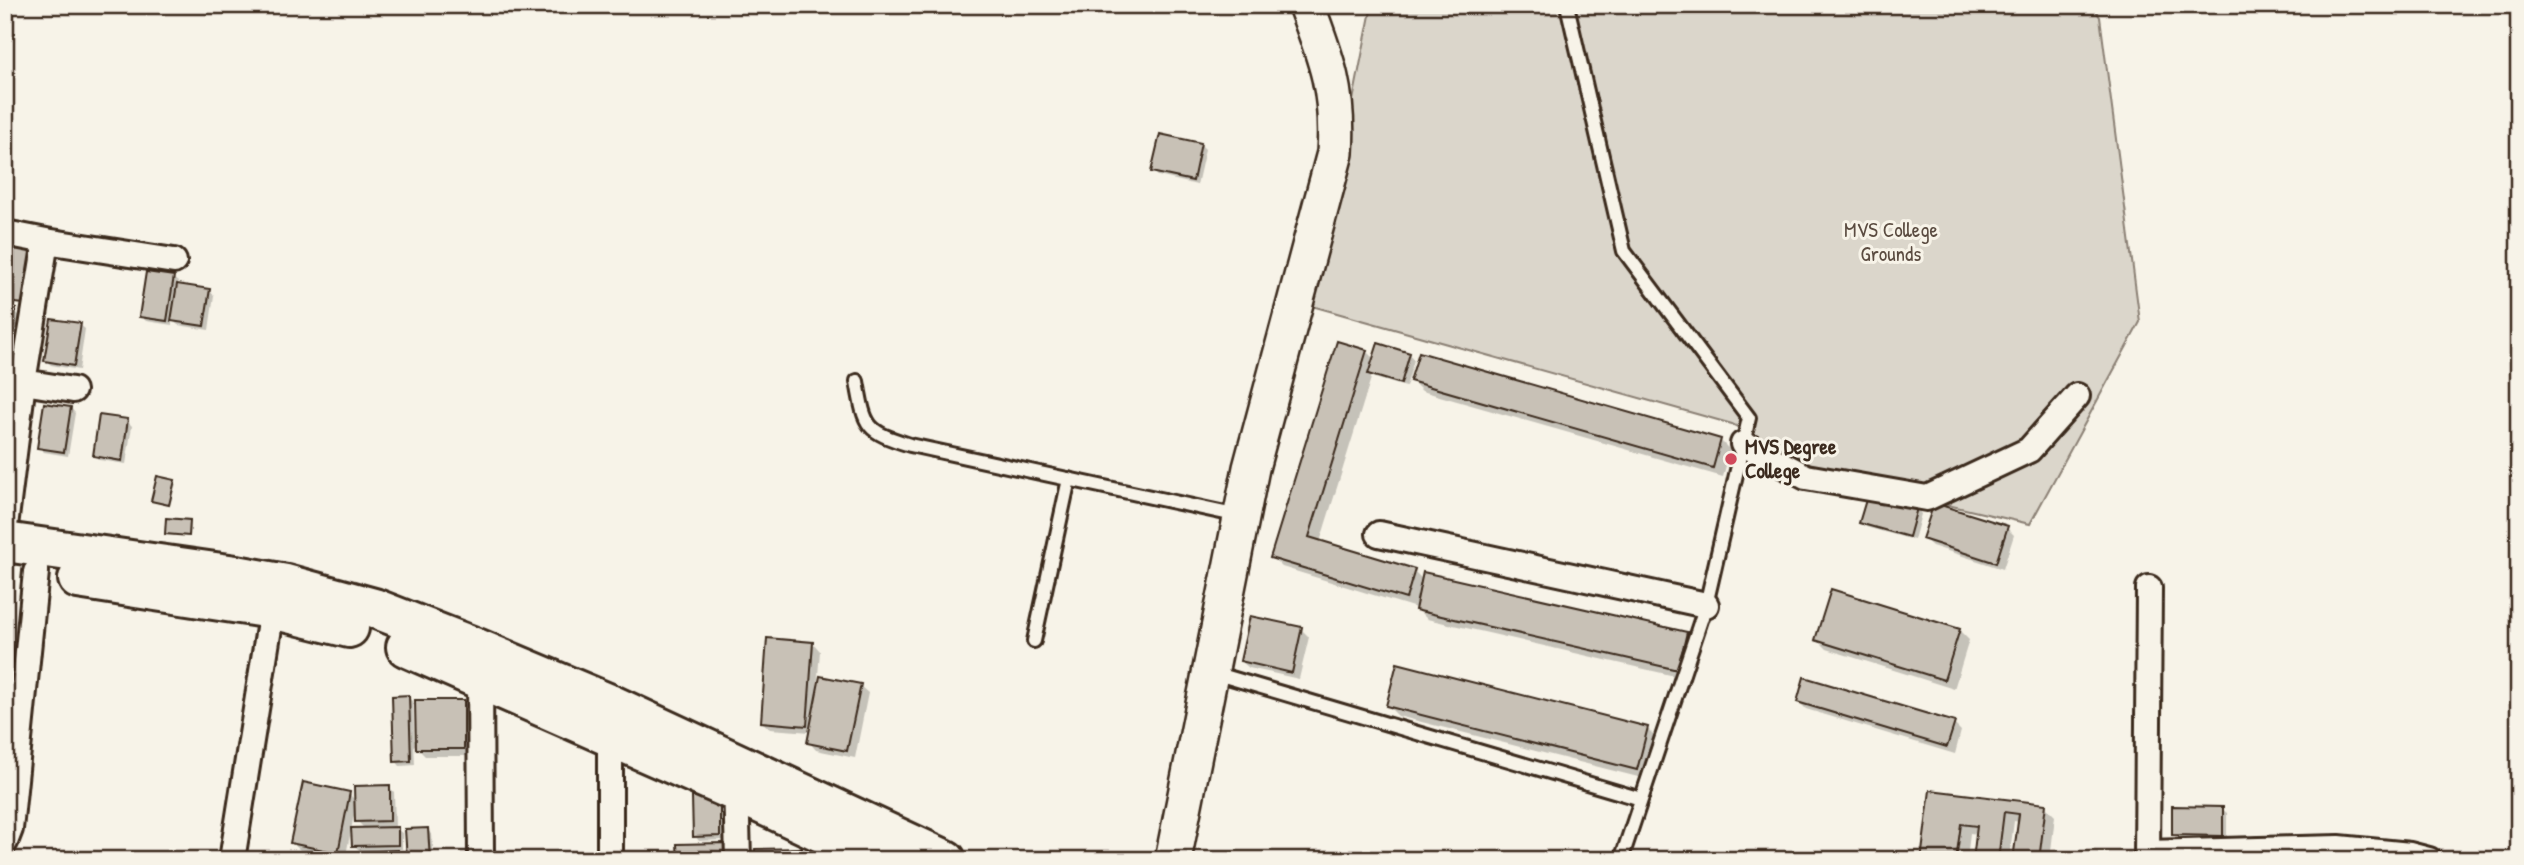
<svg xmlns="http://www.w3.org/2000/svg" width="2524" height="865" font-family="'Patrick Hand',sans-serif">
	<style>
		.green { fill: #dbd6cb; stroke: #8b8074; stroke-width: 2 }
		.shadow { fill: #0003 }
		.building { fill: #c8c1b6; stroke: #3b2a1e; stroke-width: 2 }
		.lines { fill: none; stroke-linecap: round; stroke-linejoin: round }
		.lane-casing { stroke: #3b2a1e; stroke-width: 18 }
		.street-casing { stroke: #3b2a1e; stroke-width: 30 }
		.secondary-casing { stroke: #3b2a1e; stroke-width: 40 }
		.primary-casing { stroke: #3b2a1e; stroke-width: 44 }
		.lane { stroke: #f7f3e8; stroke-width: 12 }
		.street { stroke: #f7f3e8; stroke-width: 24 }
		.secondary { stroke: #f7f3e8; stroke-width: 35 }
		.primary { stroke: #f7f3e8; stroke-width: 38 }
		.poi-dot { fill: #d1495b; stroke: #f7f3e8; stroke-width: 2.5 }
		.labels { text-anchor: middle; stroke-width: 6; stroke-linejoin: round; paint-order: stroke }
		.park-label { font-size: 21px; fill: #5b4c41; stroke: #f7f3e8 }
		.poi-label { font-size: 21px; font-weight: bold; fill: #3b2a1e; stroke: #f7f3e8; text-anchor: start }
	</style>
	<rect width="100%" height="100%" fill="#f7f3e8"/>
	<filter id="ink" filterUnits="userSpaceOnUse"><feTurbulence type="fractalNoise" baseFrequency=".0143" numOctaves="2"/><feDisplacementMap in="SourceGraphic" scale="14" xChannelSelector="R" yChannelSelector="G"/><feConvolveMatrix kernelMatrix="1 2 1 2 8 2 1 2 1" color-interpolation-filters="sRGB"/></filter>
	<g filter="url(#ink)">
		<!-- green -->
		<path class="green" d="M1372,5H2092L2100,17L2140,322L2030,524L1835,479L1732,424L1312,306Z"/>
		<!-- shadow -->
		<path class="shadow" d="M1200,144L1205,149L1197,185L1158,176L1153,171Z
			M173,278L178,282V286L209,291L214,295L209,330L178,325L172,320V325L146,321L141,316Z
			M5,309L15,311L20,316L16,341L5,339Z
			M80,325L85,329L79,370L51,365L46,361Z
			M1379,346L1410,355L1414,360L1406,387L1375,378L1372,375L1320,542L1414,571L1423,580L1686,634L1696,644L1688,679L1427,619L1416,608L1282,567L1272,557L1366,351L1375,360Z
			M1412,381L1720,440L1730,450L1723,477L1422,391Z
			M5,396L12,397L5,448Z
			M71,408L75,413L68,456L44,452L39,447Z
			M127,421L132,426L126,464L99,460L95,456Z
			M174,481L176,483L170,506L155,502L153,500Z
			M1917,509L1921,514L1914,540L1866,527L1861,522Z
			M189,522L191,523L190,537L167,534Z
			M2007,528L2014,535L2003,569L1932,546L1924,539Z
			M1301,629L1309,637L1299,679L1249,668L1241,661Z
			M1959,630L1969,640L1954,689L1827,649L1817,639Z
			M813,643L820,651L817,688L860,686L868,693L855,758L816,750L809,742L811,732L770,729L762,722Z
			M408,697L413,702L414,740H417L463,702L471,709V756H425L414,745L415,765L400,766L396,761Z
			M1799,702L1954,724L1961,731L1955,754L1806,709Z
			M1388,706L1647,728L1657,738L1646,779L1398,716Z
			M389,787L394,792L395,828L402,833V849H395L402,860H358L362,853L354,845L365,829L357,821L355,810L345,860L300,850L292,843L349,794L356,801Z
			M1931,792L2045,806L2055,816L2050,860H2014L2019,822L2014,821L2009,860H1974L1978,834L1970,833L1967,860H1923Z
			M694,799L724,803V840L699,841L695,836Z
			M2222,809L2227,813V840L2178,839L2173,834Z
			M427,830L432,834L434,860H408Z
			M801,850L809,860H757Z"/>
		<!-- building -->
		<path class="building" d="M1160,134L1201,143L1193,181L1151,172Z
			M5,238L34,243L24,304L5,302Z
			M146,272L174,276L167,321L139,317Z
			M177,284L210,289L204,326L171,321Z
			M5,308L16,309L12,337L5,336Z
			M51,319L81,323L74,366L44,361Z
			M1337,341L1367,350L1309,537L1415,569L1406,599L1270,558Z
			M1378,343L1410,353L1401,384L1368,374Z
			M1419,352L1721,439L1713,468L1410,381Z
			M44,403L71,407L64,452L37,448Z
			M99,415L128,419L122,461L93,456Z
			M157,476L175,480L169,505L151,501Z
			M1868,493L1917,508L1909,537L1859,523Z
			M1934,503L2008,526L1996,563L1922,539Z
			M166,518L190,520L189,536L165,534Z
			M1423,572L1687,632L1678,670L1415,610Z
			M1831,589L1960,629L1944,680L1815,640Z
			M1250,616L1302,627L1292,673L1240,661Z
			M767,638L813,642L807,726L761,722Z
			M1397,663L1648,727L1637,770L1386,706Z
			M820,676L861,684L847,751L807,743Z
			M1804,677L1955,722L1947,747L1797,702Z
			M409,695L411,761L394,762L392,696Z
			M415,700H464V749H416Z
			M303,782L350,792L338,853L290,843Z
			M390,785V821L355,822L354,786Z
			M1930,790L2046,804L2039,860H2013L2019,814L2004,812L1998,860H1973L1977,826L1961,824L1956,860H1921Z
			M720,796V836L693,837L692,797Z
			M2172,806L2223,807V836L2172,835Z
			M398,827V845L352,846L351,828Z
			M428,828L430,860H407L405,829Z
			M724,843L725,860H678L677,844Z
			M802,848V860H755V849Z
			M398,850V860H356V852Z"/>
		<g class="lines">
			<defs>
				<path id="lane" d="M1567,5L1624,251L1749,418L1706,605L1621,860
					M857,381C865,427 865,431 910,445L1239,516
					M1034,641L1069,479
					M1214,673L1641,799"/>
				<path id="street" d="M5,233L46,241
					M5,379L73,390
					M1743,444L1806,477L1927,498L2029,450L2077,396
					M5,526L23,382L46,241L174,261
					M1379,534L1706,605
					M480,667L481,860
					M610,736V860
					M736,783L738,860
					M5,842L10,829L36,572
					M2147,853L2339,848L2410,855L2429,860
					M232,860L272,609L279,597
					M2147,860L2149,588"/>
				<path id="secondary" d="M1173,860L1251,468L1335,153C1339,93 1327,60 1306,5"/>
				<path id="primary" d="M5,542L236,575L286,584L374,608L479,649L610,704L946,860
					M78,579L272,609L349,628
					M406,647L736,792L880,860"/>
			</defs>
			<!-- lane casing -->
			<use href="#lane" class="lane-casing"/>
			<!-- street casing -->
			<use href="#street" class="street-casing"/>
			<!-- secondary casing -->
			<use href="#secondary" class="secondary-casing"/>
			<!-- primary casing -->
			<use href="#primary" class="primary-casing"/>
			<!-- lane -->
			<use href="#lane" class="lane"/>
			<!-- street -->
			<use href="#street" class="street"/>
			<!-- secondary -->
			<use href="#secondary" class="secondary"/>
			<!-- primary -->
			<use href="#primary" class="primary"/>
		</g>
	</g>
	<!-- markers -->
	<circle class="poi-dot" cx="1731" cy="459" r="7"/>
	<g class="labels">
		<!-- park labels -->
		<g class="park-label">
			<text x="1891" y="237">MVS College<tspan x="1891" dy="24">Grounds</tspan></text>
		</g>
		<!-- poi labels -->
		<g class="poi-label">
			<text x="1745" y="454">MVS Degree<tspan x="1745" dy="24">College</tspan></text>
		</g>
	</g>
	<!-- margin -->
	<rect width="2524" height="865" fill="none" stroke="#f7f3e8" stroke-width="28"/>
	<rect x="14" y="14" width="2496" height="837" fill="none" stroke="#3b2a1e" stroke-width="2.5" filter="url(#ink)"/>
</svg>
